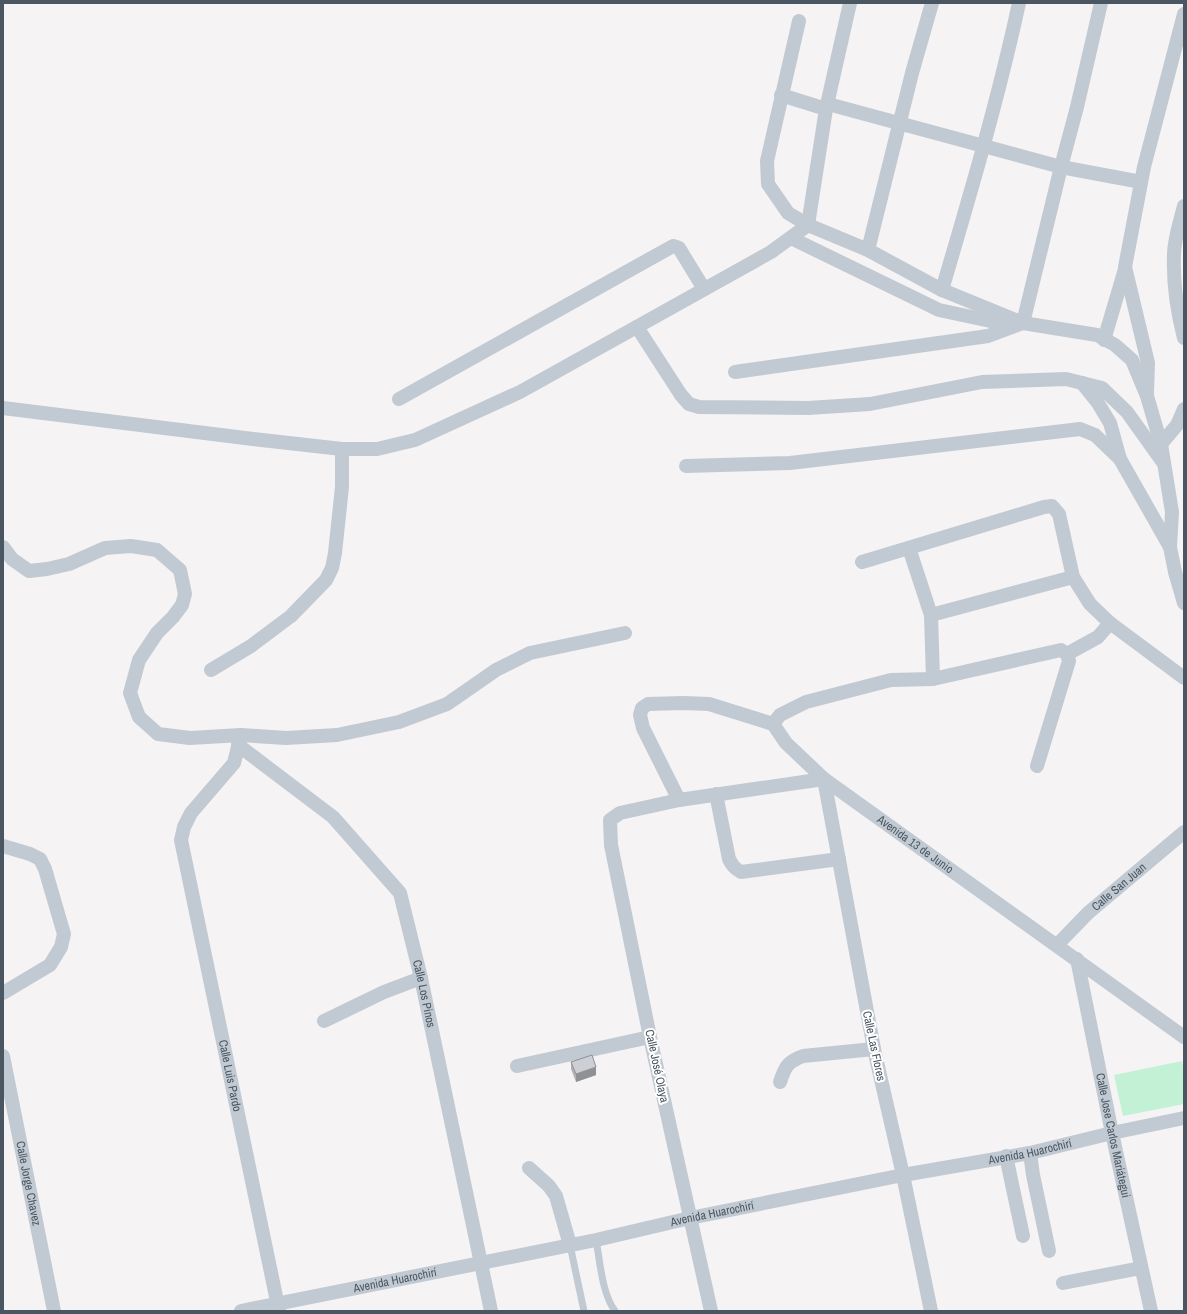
<svg xmlns="http://www.w3.org/2000/svg" width="1187" height="1314" font-family="'Archivo Narrow',sans-serif">
	<style>
		.green { fill: #c3f1d5 }
		.lines { fill: none; stroke-linecap: round; stroke-linejoin: round }
		.lane { stroke: #c1cad2; stroke-width: 7 }
		.street { stroke: #c1cad2; stroke-width: 14 }
		.wall { fill: #b0b2b7 }
		.shaded-wall { fill: #909195 }
		.building { fill: #cdcfd5; stroke: #909195 }
		.labels { text-anchor: middle; stroke-width: 4; stroke-linejoin: round; paint-order: stroke }
		.street-label { font-size: 12px; fill: #4a5661; stroke: #fff }
	</style>
	<rect width="100%" height="100%" fill="#f5f3f3"/>
	<!-- green -->
	<path class="green" d="M1182,1061L1184,1071V1104L1123,1116L1114,1075Z"/>
	<g class="lines">
		<!-- lane -->
		<path class="lane" d="M596,1240C600,1261 602,1294 615,1311
			M570,1245L584,1311"/>
		<!-- street -->
		<g class="street">
			<path d="M799,21L767,161L768,184L788,213L808,225L868,250L942,290L1023,323L1097,335L1115,345L1132,360L1147,396L1161,444L1172,512L1170,547L1175,572L1184,603"/>
			<path d="M781,95L826,109"/>
			<path d="M828,104L1061,167L1141,182"/>
			<path d="M1184,206C1180,222 1174,239 1174,255C1173,282 1177,311 1184,338"/>
			<path d="M791,238L939,310L995,322H1015"/>
			<path d="M868,250L912,73L932,3"/>
			<path d="M942,290C970,195 998,100 1019,3"/>
			<path d="M1023,323L1061,167L1077,107L1101,3"/>
			<path d="M637,327L681,395L689,404L699,407L808,408L870,404L982,382L1066,379L1102,388L1127,412L1162,461"/>
			<path d="M1104,340L1125,269"/>
			<path d="M735,372L988,336L1023,323"/>
			<path d="M1082,383L1098,403L1110,423L1120,459"/>
			<path d="M1147,392L1148,363L1125,267L1144,167L1184,14"/>
			<path d="M399,399L673,246L679,248L704,289"/>
			<path d="M3,408L253,439L342,449H377L415,440L520,392L771,252L808,225L826,109L850,3"/>
			<path d="M1161,444L1177,425L1184,409"/>
			<path d="M686,466L790,463L1080,429L1095,435L1120,459L1170,547"/>
			<path id="s1" d="M3,547L12,559L29,571L47,569L69,564L105,548L131,546L157,550L180,570L185,594L182,605L173,617L157,633L139,660L130,693L139,717L158,734L190,738L241,735L234,763L191,813L184,827L181,840L279,1311"/>
			<path d="M909,548L931,615L933,679"/>
			<path d="M862,562L1044,507L1052,506L1059,514L1073,577L1090,604L1110,623L1184,678"/>
			<path d="M931,615L1073,577"/>
			<path d="M1067,654L1098,637L1110,623"/>
			<path d="M211,670L251,646L291,616L326,580L332,568L335,553L342,487V449"/>
			<path d="M241,735L286,738L337,735L399,722L447,704L496,670L530,653L625,633"/>
			<path id="s2" d="M238,745L333,817L400,893L421,978L491,1311"/>
			<path d="M716,794L729,859C732,865 734,868 741,872L839,859"/>
			<path d="M679,800L643,728L640,715L642,708L648,704L683,703L709,704L773,724"/>
			<path d="M3,846L30,854L40,859L45,869L64,934L61,947L50,965L3,993"/>
			<path id="s3" d="M1057,945L1088,913L1184,832"/>
			<path id="s4" d="M1077,959L1112,1133L1151,1311"/>
			<path d="M324,1021L384,992L421,978"/>
			<path id="s5" d="M3,1056L54,1311"/>
			<path d="M517,1066L650,1037"/>
			<path d="M780,1082C785,1067 787,1062 803,1056L874,1049"/>
			<path d="M1030,1153L1033,1175L1049,1251"/>
			<path d="M1006,1156L1023,1236"/>
			<path d="M529,1168L549,1186L556,1196L570,1245"/>
			<path d="M1063,1283L1141,1268"/>
			<path id="s6" d="M241,1311L596,1240L690,1218L903,1175L1030,1153L1112,1133L1184,1118"/>
			<path id="s7" d="M711,1311L650,1037L611,845L610,820L620,813L679,800L824,779L1184,1037"/>
			<path d="M931,1311L903,1175L874,1049L824,779L786,743L773,724L780,715L806,702L891,680L933,679L1061,650L1067,654L1069,661L1037,766"/>
		</g>
	</g>
	<!-- wall -->
	<path class="wall" d="M571,1062L596,1075L576,1082L571,1069Z"/>
	<!-- shaded-wall -->
	<path class="shaded-wall" d="M596,1067V1075L576,1082V1074Z"/>
	<!-- building -->
	<path class="building" d="M592,1055L596,1067L576,1074L571,1062Z"/>
	<g class="labels">
		<!-- street labels -->
		<g class="street-label">
			<text dy="4" stroke="none"><textPath href="#s7" startOffset="833">Avenida 13 de Junio</textPath></text>
			<text dy="4" stroke="none"><textPath href="#s3" startOffset="85">Calle San Juan</textPath></text>
			<text dy="4" stroke="none"><textPath href="#s2" startOffset="324">Calle Los Pinos</textPath></text>
			<text transform="translate(874 1046) rotate(78)" y="4">Calle Las Flores</text>
			<text transform="translate(657 1066) rotate(78)" y="4">Calle José Olaya</text>
			<text dy="4" stroke="none"><textPath href="#s1" startOffset="838">Calle Luis Pardo</textPath></text>
			<text dy="4" stroke="none"><textPath href="#s4" startOffset="180">Calle Jose Carlos Mariátegui</textPath></text>
			<text dy="4" stroke="none"><textPath href="#s6" startOffset="805">Avenida Huarochirí</textPath></text>
			<text dy="4" stroke="none"><textPath href="#s5" startOffset="130">Calle Jorge Chavez</textPath></text>
			<text dy="4" stroke="none"><textPath href="#s6" startOffset="481">Avenida Huarochirí</textPath></text>
			<text dy="4" stroke="none"><textPath href="#s6" startOffset="157">Avenida Huarochirí</textPath></text>
		</g>
	</g>
	<!-- border -->
	<rect width="1187" height="1314" fill="none" stroke="#4a5661" stroke-width="8"/>
</svg>
